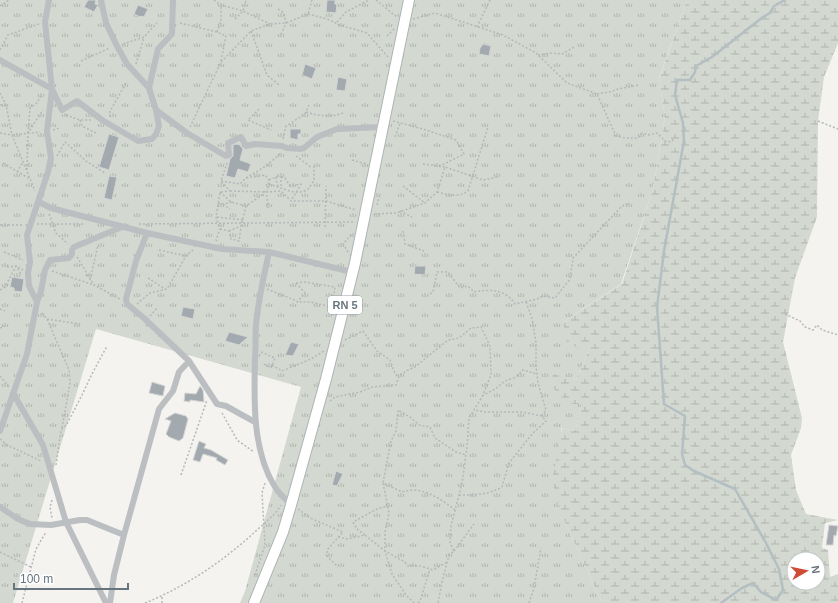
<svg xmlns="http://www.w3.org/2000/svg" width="838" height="603" font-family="Helvetica,sans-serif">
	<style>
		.grass { fill: url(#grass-tufts) }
		.wetland { fill: url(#wetland-marsh); fill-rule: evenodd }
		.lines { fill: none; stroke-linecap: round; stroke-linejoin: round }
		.stream { stroke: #b3bfc2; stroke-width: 2.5 }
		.building { fill: #a3aaaf; stroke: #d5d5d3 }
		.primary-casing { stroke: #afb3b6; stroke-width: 12 }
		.path { stroke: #b5b8ba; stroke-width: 1.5; stroke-dasharray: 2 2; stroke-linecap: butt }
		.minor { stroke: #bbbfc2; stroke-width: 6 }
		.primary { stroke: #fff; stroke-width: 10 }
		.labels { text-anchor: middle; stroke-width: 4; stroke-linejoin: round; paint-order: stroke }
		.shield { fill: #fff; stroke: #949ea5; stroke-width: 1 }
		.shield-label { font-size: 11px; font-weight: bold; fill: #66757e }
	</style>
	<defs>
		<pattern id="grass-tufts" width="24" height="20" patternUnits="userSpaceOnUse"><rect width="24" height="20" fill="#d3d8d0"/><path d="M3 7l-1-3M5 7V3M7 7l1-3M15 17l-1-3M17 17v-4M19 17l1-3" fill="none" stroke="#afb4ae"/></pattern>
		<pattern id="wetland-marsh" width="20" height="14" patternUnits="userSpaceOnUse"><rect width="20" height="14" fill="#d3d8d0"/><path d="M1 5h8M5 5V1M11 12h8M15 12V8" fill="none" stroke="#afb4ae"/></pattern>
	</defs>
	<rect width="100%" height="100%" fill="#f4f3f0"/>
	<!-- grass -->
	<path class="grass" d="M0,0H687L659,78L665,117L653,189L621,284L563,322L588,352L576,380L553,375L582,404L575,431L561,428L563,518L602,603H240L245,591L301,387L96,329L13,603H0Z"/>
	<!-- wetland -->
	<path class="wetland" d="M687,0H838V43L824,77L818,121L817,217L795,278L783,342L802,418L801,428L791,455L796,490L806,514L838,520L825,523L822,548L828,550L830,577L838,574V603H602L563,518L552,480L562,428L575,431L582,404H569L550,385L553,374L576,380L588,352L567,343L563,322L622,284L653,189L665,117L659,79ZM794,559H818V583H794Z"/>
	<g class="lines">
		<!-- stream -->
		<path class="stream" d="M721,603L742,588L753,583L761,592L776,600L783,590L779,569L766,543L735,489L694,471L685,465L682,454L685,416L664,404L657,307L664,251L684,141L683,123L675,95L677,80H690L695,72L696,66L712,57L763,17L770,13L774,6L785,0"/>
	</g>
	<!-- building -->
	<path class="building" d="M88,0H96L95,4L98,5L94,12L84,7Z
		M327,0H335V4H337L336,13L326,12Z
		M138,5L148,9L144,17L141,16L140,17L134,14Z
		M483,44L491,46L489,56L479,54L480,48Z
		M305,64L316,68L312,79L302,75Z
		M338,77L347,79L345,91L336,90Z
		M290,129H301V134H298V140L290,138Z
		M109,134L119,137L109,170L99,167Z
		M236,144L240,145L243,149L240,160L251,164L248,172L238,169L235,178L226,176L230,159L233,156V145Z
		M109,176L117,177L112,200L104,198Z
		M415,266H426L425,275L414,274Z
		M12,277L24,279L22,292L14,291V288L10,287Z
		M183,307L195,309L193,319L181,316Z
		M229,332L248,337L239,345L225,341Z
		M291,342L299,344L293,356L285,355Z
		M152,382L165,386L163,396L149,393Z
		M200,386L203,390L204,402L190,400V402L184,401L185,393L196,394Z
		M175,413L186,416L188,419L183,438L179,441L169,437L166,434L171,421L165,419Z
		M199,441L206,444L204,448L211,450L228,460L225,465L216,460L217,458L203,454L200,462L193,460Z
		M336,471L343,474L337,486L332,485Z
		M829,525L838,526L836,536L834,535L833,545H826Z"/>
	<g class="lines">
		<defs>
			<path id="primary" d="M254,603L283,532L291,505L326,379L355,263L409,0"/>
		</defs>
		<!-- primary casing -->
		<use href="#primary" class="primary-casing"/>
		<!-- path -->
		<path class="path" d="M214,0L221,5L243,11L270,24
			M376,0L397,17
			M0,6L9,0
			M278,9L284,13L286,23L280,37
			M308,14L327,19L340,25L367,33L388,57
			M235,19L243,11L246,0
			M413,19L435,13L503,35L536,53L567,83L597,94L616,136L626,138H638L642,133L648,135L657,133L665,141L671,142L674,139
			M337,22L346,12L369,0
			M180,23L217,32L226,36
			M477,27L490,0
			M251,31L267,75L279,85
			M217,32L221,20V5
			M387,36L394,29
			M123,44L144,37L157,23
			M0,50L8,35L39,24
			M538,55L552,53L562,54L574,47
			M81,61L110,48
			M221,61L226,36L228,34
			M136,64L144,37
			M0,93L6,105L12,135L35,191
			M597,94L602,93L610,92L618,89L639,85
			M0,105H6
			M259,109L248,120L271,130
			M306,112C319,116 330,118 343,113
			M66,115L80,120H91
			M110,117V111L126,83
			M80,120L82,126L96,133
			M393,121L423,129L456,140L464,154L440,166
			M818,121L838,129
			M190,127L221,62L251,31L270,24L286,23L308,14L312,0
			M53,130L60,128
			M0,133L12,135L40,132
			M28,133L30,108L37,103L41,96H44
			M395,137L400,123
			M283,139L286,126L305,114L309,105
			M57,156L65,142L86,161L105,173
			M296,156L312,168
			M352,160L366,164
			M3,163L30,179
			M423,164L445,167
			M27,170L28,133L43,110
			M17,172L23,162
			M276,177V180L278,186
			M281,177L285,178L290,186L301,184L291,201
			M246,178L266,166L279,155L280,153
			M269,180L278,176L281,177V188
			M221,181L240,184L246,178L265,175L269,180L267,192
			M269,184C280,187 297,197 308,189C310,187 312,183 314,181V165
			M403,186L425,203
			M230,191L267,192L281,191L291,201H326L356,210
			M220,192L231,202L246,206
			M437,192C448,195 458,198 468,191L488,127
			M262,195L267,196L268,208
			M218,203L223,204L232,202
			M223,204L230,209
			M377,205L380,194
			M400,211L412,217
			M49,214L56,233L68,244
			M374,214L396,213L425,203L437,192L445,167L483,180L498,177
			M217,217L243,220
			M37,224H83
			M139,224L353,222
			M0,225H23
			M325,227L326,186
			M220,229L229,231L231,239L239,241L241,227
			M229,231L241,226L246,206L262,195L265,191
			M403,231L405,244L424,251
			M217,241L216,240L220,229L216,217L220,192L230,191L221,181L227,163
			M159,250L186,256
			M4,252L23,260
			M348,252L343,244L352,234
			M77,257L94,285L120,299
			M7,267L16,266L21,274
			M52,271L94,285
			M148,278L165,289
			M90,280L98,245
			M296,283L305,293L297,302H310L336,308
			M296,283L305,282L335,287L332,307
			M267,289L297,301
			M0,290L5,287L16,266L23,270
			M430,294L433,292L437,272H448L460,288L468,286L474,292C489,289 506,289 515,304L537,299L543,296L555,298L570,279L573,258L622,206L630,203
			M526,302L532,318L536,343V365L538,383L546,410L542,415
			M137,304L150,293L167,289L186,256L194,249
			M0,309L5,311
			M42,313L47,319L69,370L70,383L62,428
			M785,314L800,321L805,327L813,330L817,325L822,330L838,335
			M150,316L158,307
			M47,319L80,324
			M0,328L5,326
			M345,340L363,331L377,351L390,360L393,369L398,378
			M261,352L275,358L271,368L262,363
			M272,365L282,371L311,359L324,351
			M0,376L9,387
			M482,396L495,389L505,381L516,377L523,370L537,374
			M330,401L335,397L360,392L372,387L396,385L399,376L406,371L415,367L448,340L459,338L471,328L481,327L490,346L491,375L482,397L469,418L467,447L462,483L451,526L450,543L454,551L449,555L442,582L438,603
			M222,413L237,440L254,452
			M0,439L7,445L41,461
			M56,465L61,430L67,424L82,395L92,374L107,346
			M181,475L207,400
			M383,483L389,513L385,532V551L405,562L408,566H421L433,570L447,562
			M459,495C474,495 488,495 502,487L509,463L533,433L546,421L542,416L522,412H485L474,410
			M52,500L50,507L52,518
			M298,509L310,518L343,532L327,550V556L338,567
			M455,510C441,499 421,485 402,492L383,483L391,441L396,431L398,410L410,417L419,425L430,427L435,438L456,452L466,455
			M365,535L357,529L353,522L377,509L388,506
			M338,537L347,539L365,535L385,551L392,574L406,595L414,603
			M454,551L474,524
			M0,552L31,567
			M255,575L265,545L262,493L265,483
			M162,597V603
			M22,603L36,549L46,532
			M145,603C187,586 225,560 258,529C267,521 275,515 281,505
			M418,603L420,601L430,569
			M529,603L534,588L541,548"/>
		<!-- minor -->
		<path class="minor" d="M0,60L52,89L62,110L77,101L102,120L138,141L152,139L156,134L159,126L156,110L149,88L127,64L117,46L106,23L101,0
			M149,88L158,49L172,34L173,0
			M156,110L187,133L226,156L229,155L228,143L241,137L246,146L255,144L282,146L287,148L300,149L304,148L317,137L337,129L383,127
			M39,202L51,208L147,233L222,249L269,252L352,272
			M147,233L136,261L126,299L127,304L145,319L189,361L217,404L226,406L255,422
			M269,252C264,276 258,300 256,325C255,336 256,347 255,358C254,400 252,450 275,487C279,494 286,499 291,505
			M37,302L29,286L28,273L30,262L27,235L48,172L51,158L47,131L52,89L45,22L49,0
			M13,393L43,445L66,522L106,603
			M0,431L27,354L37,302L41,291L45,270L50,260L69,258L72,254V250L74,247L122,227
			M0,507L18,519L30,524L51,525L80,520H87L124,535
			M110,603L114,575L124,535L159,409L173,391L179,372L189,361"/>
		<!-- primary -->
		<use href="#primary" class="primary"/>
	</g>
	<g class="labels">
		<!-- shield labels -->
		<rect class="shield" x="328" y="296" width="34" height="18" rx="3"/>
		<g class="shield-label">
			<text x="345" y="309">RN 5</text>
		</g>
	</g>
	<!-- north arrow -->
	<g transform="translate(806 571) rotate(81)"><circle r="19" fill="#ffffff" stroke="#c2c8cb"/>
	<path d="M0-3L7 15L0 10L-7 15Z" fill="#d04b34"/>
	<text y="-6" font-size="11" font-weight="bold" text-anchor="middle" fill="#66757e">N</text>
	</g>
	<!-- scale -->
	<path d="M14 583v6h114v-6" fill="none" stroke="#66757e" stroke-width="2"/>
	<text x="20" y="583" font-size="12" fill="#66757e" stroke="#ffffff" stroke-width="3" paint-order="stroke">100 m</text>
</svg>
